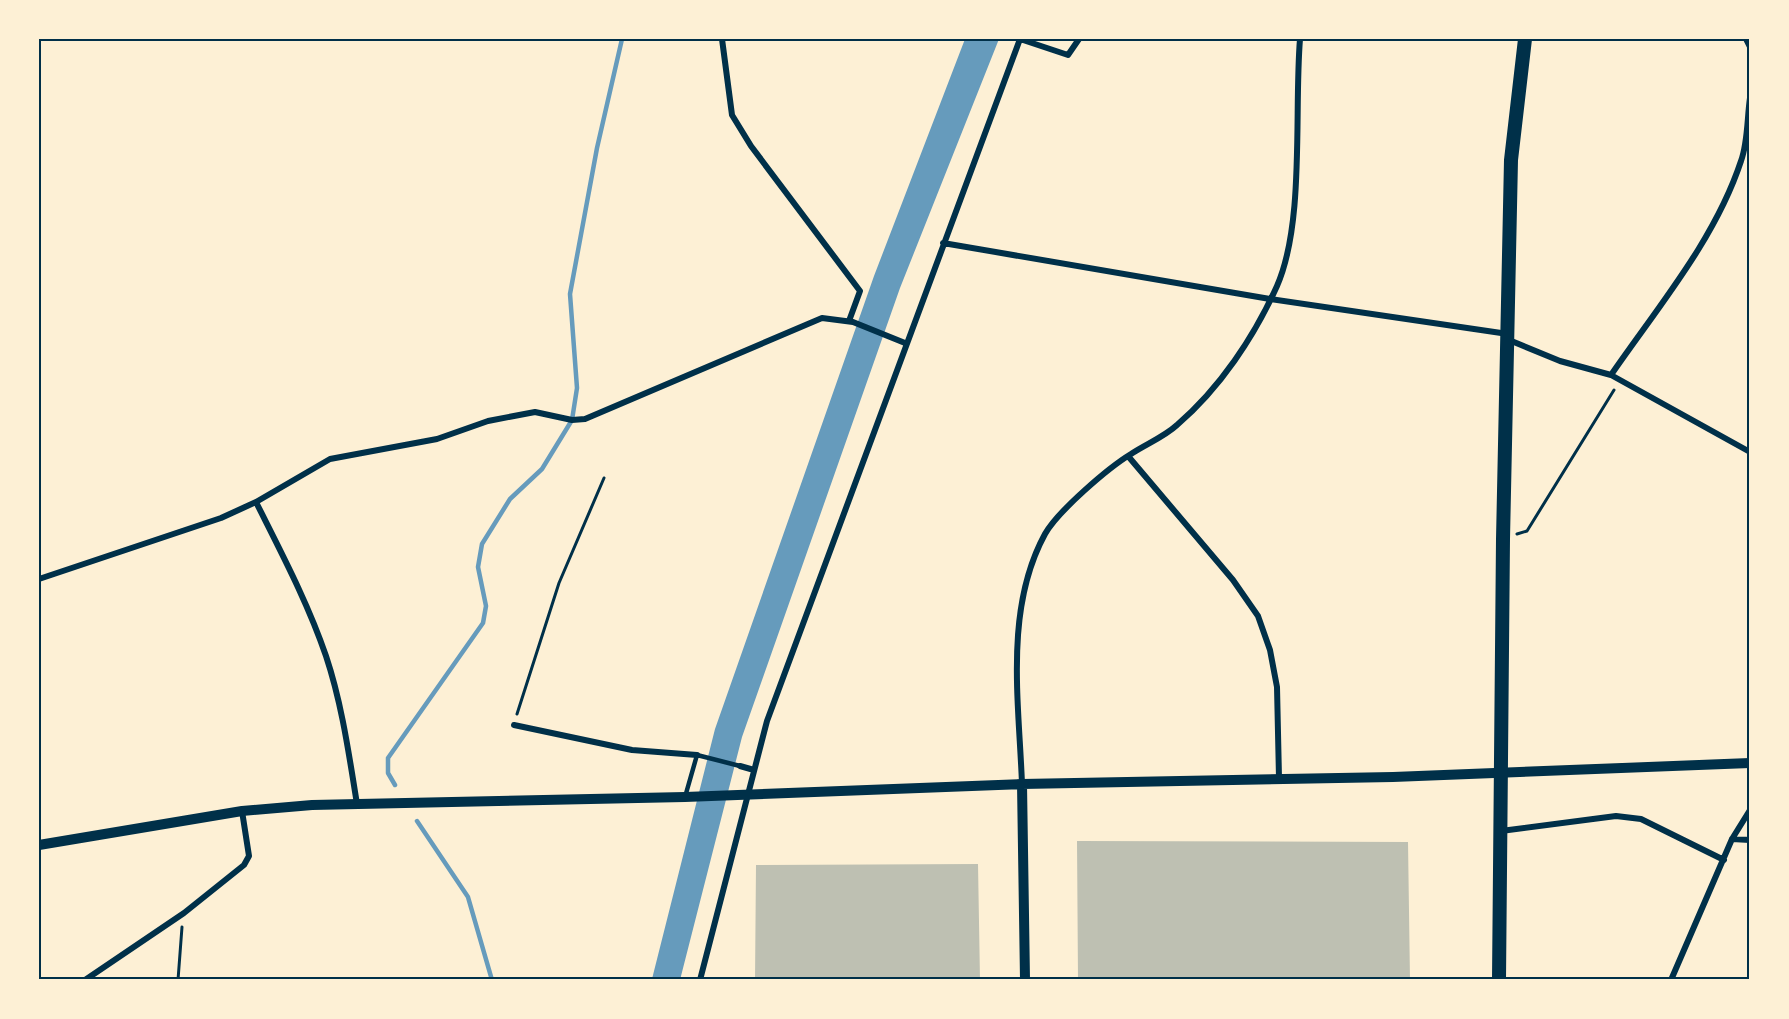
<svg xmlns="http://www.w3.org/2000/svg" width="1789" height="1019" font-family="'Fira Sans',sans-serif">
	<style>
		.water { fill: #669bbc }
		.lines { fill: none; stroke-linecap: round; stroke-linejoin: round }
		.stream { stroke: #669bbc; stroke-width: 4.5 }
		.building { fill: #bec0b2 }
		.path { stroke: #003049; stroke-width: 3 }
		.service { stroke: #003049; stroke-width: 4.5 }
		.minor { stroke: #003049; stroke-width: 6 }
		.tertiary { stroke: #003049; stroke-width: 10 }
		.primary { stroke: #003049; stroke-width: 14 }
		.neatline { fill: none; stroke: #003049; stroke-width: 2 }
	</style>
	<rect width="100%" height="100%" fill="#fdf0d5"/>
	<!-- water -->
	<path class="water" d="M965,39H999L900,288L742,737L680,980L652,979L715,729L874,276Z"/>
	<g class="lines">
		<!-- stream -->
		<path class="stream" d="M395,785L388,773V758L483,623L486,606L478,567L482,544L510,499L542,469L572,420L577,388L570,294L597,148L622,39
			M417,821L468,897L492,980"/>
	</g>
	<!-- building -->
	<path class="building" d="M1077,841L1408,842L1410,980H1078Z
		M978,864L980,980H755L756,865Z"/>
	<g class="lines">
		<!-- path -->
		<path class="path" d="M1517,534L1527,531L1614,390
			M517,714L559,583L604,478
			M178,980L182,927"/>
		<!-- service -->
		<path class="service" d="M685,797L697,755L740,766"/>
		<!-- minor -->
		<path class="minor" d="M722,39L732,115L751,146L860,291L849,321
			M1020,39L1068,55L1079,39
			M1746,39L1750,47
			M943,243L1270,299L1508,334
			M1509,340L1560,361L1611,375L1750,452
			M1611,375C1657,308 1715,240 1741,161C1748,142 1747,118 1750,98
			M1128,456L1233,580L1258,616L1270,650L1277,687L1279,778
			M256,502C281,552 308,603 326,656C342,704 349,755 357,804
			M39,579L221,518L256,502L330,459L437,439L488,421L535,412L572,420L585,419L822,318L853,322L905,343
			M514,725L632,750L697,755
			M740,766L754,770
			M1022,784C1019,702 1004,609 1045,534C1058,511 1108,468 1131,454C1146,444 1164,437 1177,425C1220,388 1254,337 1277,286C1305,222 1294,111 1300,39
			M1501,831L1616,816L1641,819L1724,860
			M1732,839L1750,840
			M85,980L184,913L244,865L249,856L242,811
			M700,980L767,721L1020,39
			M1671,980L1732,839L1750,810"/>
		<!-- tertiary -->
		<path class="tertiary" d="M1022,784L1025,980
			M39,845L242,811L312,805L685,797L1022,784L1393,777L1750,763"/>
		<!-- primary -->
		<path class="primary" d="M1499,980L1503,539L1511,160L1525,39"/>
	</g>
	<!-- border -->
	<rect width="1789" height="1019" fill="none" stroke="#fdf0d5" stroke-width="81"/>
	<rect x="40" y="40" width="1708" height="938" class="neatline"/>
</svg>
